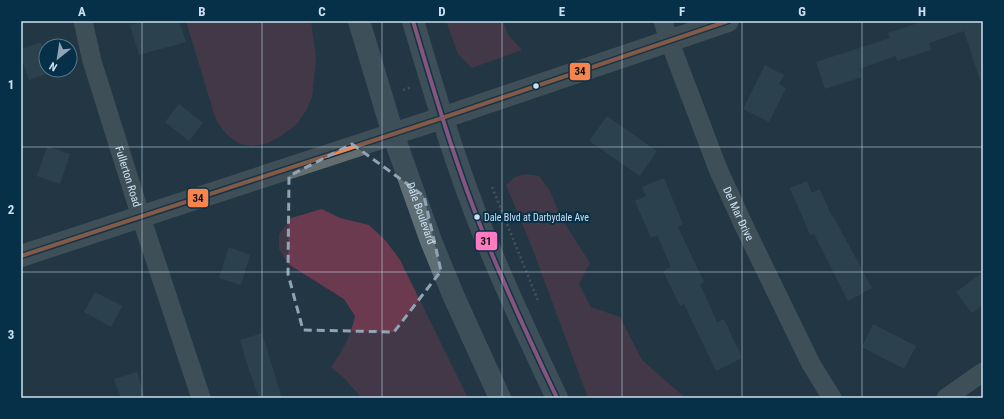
<svg xmlns="http://www.w3.org/2000/svg" width="1004" height="419" font-family="'Roboto Condensed',sans-serif">
	<style>
		.green { fill: #6c3a4e }
		.building { fill: #374f5a }
		.lines { fill: none; stroke-linecap: round; stroke-linejoin: round }
		.path { stroke: #667274; stroke-width: 2.5; stroke-dasharray: 2 3; stroke-linecap: butt }
		.minor { stroke: #636d70; stroke-width: 19 }
		.tertiary { stroke: #636d70; stroke-width: 22 }
		.primary { stroke: #5e6e74; stroke-width: 22 }
		.bus-1-casing { stroke: #062f48; stroke-width: 7 }
		.bus-2-casing { stroke: #062f48; stroke-width: 7 }
		.bus-1 { stroke: #f8844c; stroke-width: 4 }
		.bus-2 { stroke: #fe7ac1; stroke-width: 4 }
		.marked { fill: none; stroke: #90a4b4; stroke-width: 3; stroke-dasharray: 8 5; stroke-linejoin: round }
		.grid { fill: none; stroke: #cce0f0; stroke-width: 1; stroke-opacity: 0.55 }
		.bus-dot { fill: #cce0f0; stroke: #062f48; stroke-width: 1.5 }
		.labels { text-anchor: middle; stroke-width: 4; stroke-linejoin: round; paint-order: stroke }
		.bus-label { font-size: 10px; fill: #cce0f0; stroke: #062f48; text-anchor: start }
		.street-label { font-size: 11px; fill: #cce0f0; stroke: #062f48 }
		.line-badge { stroke: #062f48; stroke-width: 1.5 }
		.pale-badge-label { font-size: 11px; text-anchor: middle; font-weight: bold; fill: #111 }
		.neatline { fill: none; stroke: #cce0f0; stroke-width: 1.5 }
		.grid-label { font-size: 13px; text-anchor: middle; font-weight: bold; fill: #cce0f0 }
	</style>
	<rect width="100%" height="100%" fill="#223644"/>
	<!-- green -->
	<path class="green" d="M186,21H311L316,59L312,97L307,109L297,124L281,136L268,143L252,146L240,144L226,134L216,120Z
		M446,21H503L508,35L522,50L472,68L458,54Z
		M526,174L539,176L550,191L561,218L590,263L579,284L591,307L620,317L642,360L683,396L680,398H588L531,245L506,185L515,177Z
		M322,209L340,218L369,225L386,241L400,260L468,398H360L359,395L344,378L331,367C344,348 350,338 355,316L344,299L288,264L279,249V234L291,218Z"/>
	<!-- building -->
	<path class="building" d="M145,21H179L186,42L139,55L130,25Z
		M924,21H983V80H980L964,31L929,43L931,50L897,61L896,56L859,69L862,77L825,89L816,62L890,38L888,33Z
		M41,42L46,55V74L29,80L21,57V49Z
		M765,65L784,75L779,84L786,88L769,122L743,109Z
		M179,104L203,123L189,141L165,122Z
		M607,116L657,151L640,176L589,141Z
		M47,146L70,154L60,184L37,176Z
		M664,178L683,224L678,227L704,282L700,284L717,322L724,319L742,358L716,371L684,304L680,306L663,271L671,267L657,235L651,238L635,201L646,196L642,187Z
		M807,181L812,193L820,189L832,217L833,216L872,288L848,301L814,234L810,235L790,188Z
		M229,247L250,255L241,285L219,278Z
		M983,272V304L972,313L956,292Z
		M95,292L122,306L111,327L84,312Z
		M873,324L916,346L904,369L862,347Z
		M262,333L282,398H259L249,370L240,340Z
		M137,372L145,398H121L114,379Z"/>
	<g class="lines">
		<!-- path -->
		<path class="path" d="M403,90L412,87
			M492,187L539,303"/>
		<!-- minor -->
		<g class="minor">
			<path id="s1" d="M83,21L92,61L141,217L201,398"/>
			<path id="s2" d="M663,21L669,40L718,169L744,226L811,364L832,398"/>
			<path d="M946,398L983,372"/>
		</g>
		<!-- tertiary -->
		<path class="tertiary" d="M21,256L442,118L728,21"/>
		<!-- primary -->
		<g class="primary">
			<path id="s3" d="M359,21L393,134L431,241L454,297L500,398"/>
			<path d="M413,21C432,85 451,149 475,212C499,275 528,337 557,398"/>
		</g>
		<defs>
			<path id="bus-1" d="M21,256L442,118L728,21"/>
			<path id="bus-2" d="M413,21C432,85 451,149 475,212C499,275 528,337 557,398"/>
		</defs>
		<!-- bus-1 casing -->
		<use href="#bus-1" class="bus-1-casing"/>
		<!-- bus-2 casing -->
		<use href="#bus-2" class="bus-2-casing"/>
		<!-- bus-1 -->
		<use href="#bus-1" class="bus-1"/>
		<!-- bus-2 -->
		<use href="#bus-2" class="bus-2"/>
	</g>
	<!-- marked area -->
	<path d="M0 0H1004V419H0ZM352,144L424,196L441,271L394,332L303,330L288,274L289,176Z" fill="#223644" fill-opacity=".55" fill-rule="evenodd"/>
	<path class="marked" d="M352,144L424,196L441,271L394,332L303,330L288,274L289,176Z"/>
	<!-- grid -->
	<path class="grid" d="M142,21V398M262,21V398M382,21V398M502,21V398M622,21V398M742,21V398M862,21V398M21,147H983M21,272H983"/>
	<!-- markers -->
	<g class="bus-dot">
		<circle cx="536" cy="86" r="3.5"/>
		<circle cx="477" cy="217" r="3.5"/>
	</g>
	<g class="labels">
		<!-- bus labels -->
		<g class="bus-label">
			<text x="484" y="221">Dale Blvd at Darbydale Ave</text>
		</g>
		<!-- street labels -->
		<g class="street-label">
			<text dy="4" stroke="none"><textPath href="#s1" startOffset="162">Fullerton Road</textPath></text>
			<text dy="4" stroke="none"><textPath href="#s3" startOffset="202">Dale Boulevard</textPath></text>
			<text dy="4" stroke="none"><textPath href="#s2" startOffset="207">Del Mar Drive</textPath></text>
		</g>
	</g>
	<g class="line-badge">
		<rect x="569" y="62" width="22" height="19" rx="4" fill="#f8844c"/>
		<rect x="187" y="188" width="22" height="20" rx="4" fill="#f8844c"/>
		<rect x="475" y="231" width="23" height="20" rx="4" fill="#fe7ac1"/>
	</g>
	<g class="pale-badge-label">
		<text x="580" y="75">34</text>
		<text x="198" y="202">34</text>
		<text x="486" y="245">31</text>
	</g>
	<!-- border -->
	<rect width="1004" height="419" fill="none" stroke="#062f48" stroke-width="44"/>
	<!-- north arrow -->
	<g transform="translate(58 58) rotate(210)"><circle r="19" fill="#062f48" stroke="#55768b"/>
	<path d="M0-3L7 15L0 10L-7 15Z" fill="#90a4b4"/>
	<text y="-6" font-size="11" font-weight="bold" text-anchor="middle" fill="#cce0f0">N</text>
	</g>
	<rect x="22" y="22" width="960" height="375" class="neatline"/>
	<g class="grid-label">
		<text x="82" y="16">A</text>
		<text x="202" y="16">B</text>
		<text x="322" y="16">C</text>
		<text x="442" y="16">D</text>
		<text x="562" y="16">E</text>
		<text x="682" y="16">F</text>
		<text x="802" y="16">G</text>
		<text x="922" y="16">H</text>
		<text x="11" y="89">1</text>
		<text x="11" y="214">2</text>
		<text x="11" y="339">3</text>
	</g>
</svg>
